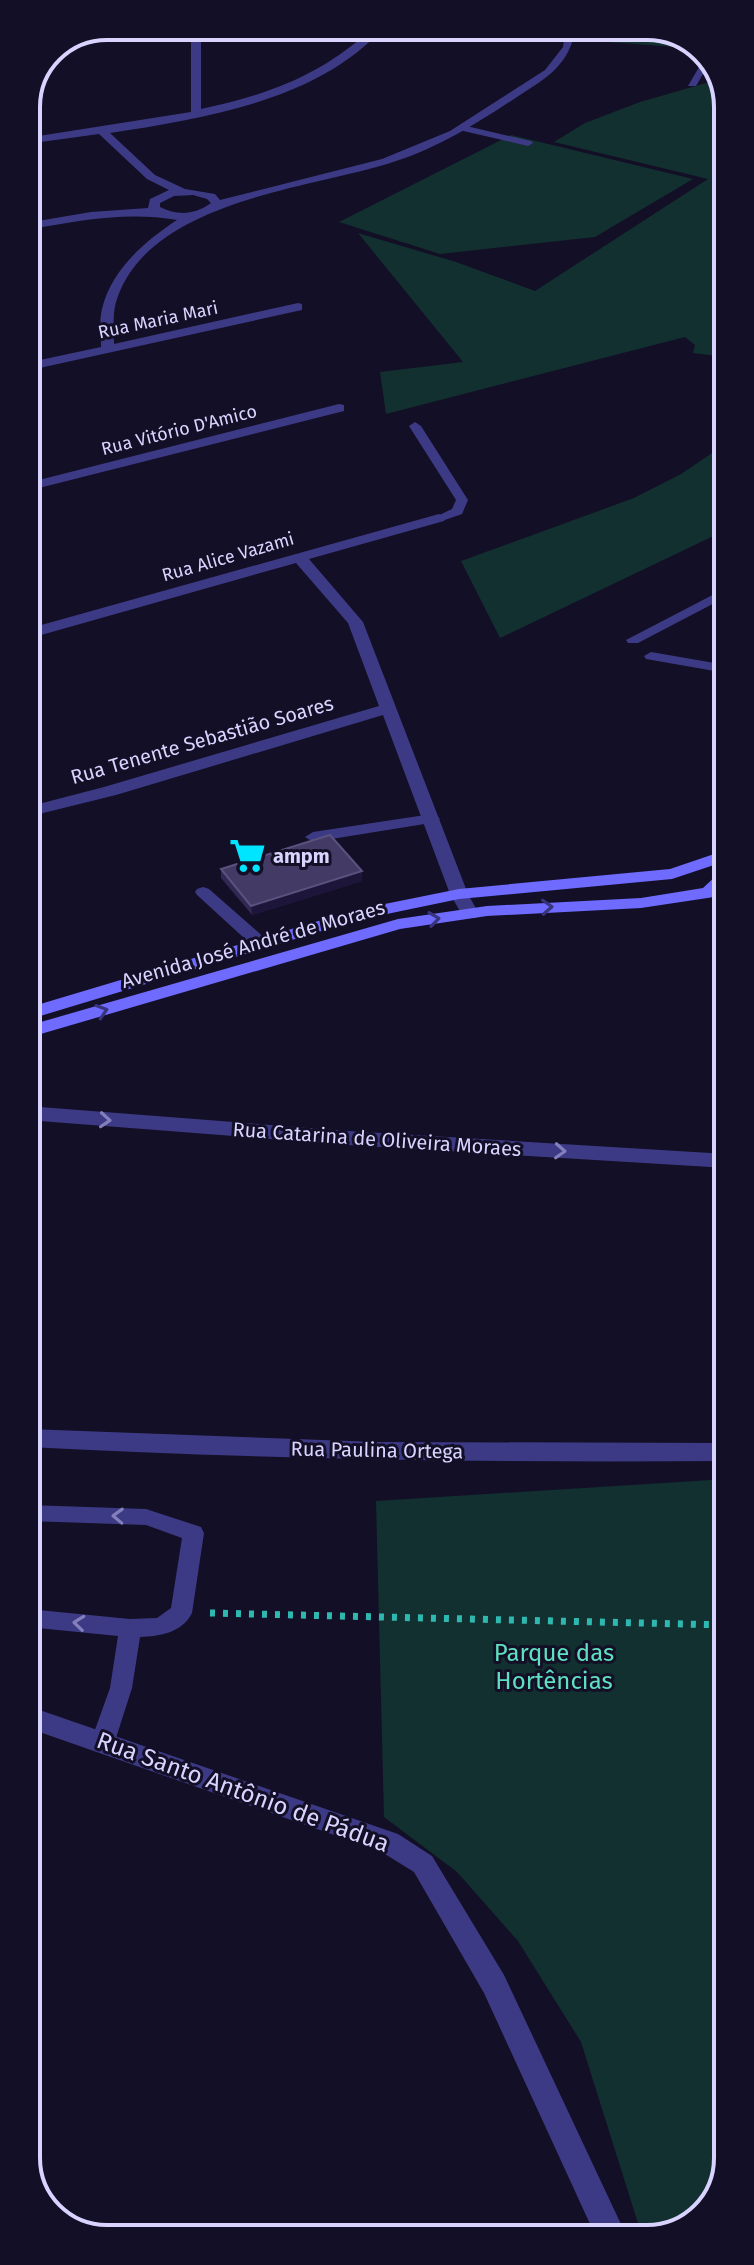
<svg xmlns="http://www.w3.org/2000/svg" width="754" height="2265" font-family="'Fira Sans',sans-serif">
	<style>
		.green { fill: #12302f }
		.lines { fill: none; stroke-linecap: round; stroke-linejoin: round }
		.path-far1 { stroke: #2fb8b0; stroke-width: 5; stroke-dasharray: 4 6; stroke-linecap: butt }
		.path { stroke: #2fb8b0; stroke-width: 7; stroke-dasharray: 5 8; stroke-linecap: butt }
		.lane { fill: #3d3a85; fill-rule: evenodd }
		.street { fill: #3d3a85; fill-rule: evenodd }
		.secondary { fill: #6f6bff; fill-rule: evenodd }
		.wall { fill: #312854 }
		.shaded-wall { fill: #1d163a }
		.building { fill: #433a66; stroke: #5a527e; stroke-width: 2 }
		.oneway { stroke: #38347d }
		.oneway2 { stroke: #837fbc }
		.labels { text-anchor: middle; stroke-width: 6; stroke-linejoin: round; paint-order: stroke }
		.far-street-label { font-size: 18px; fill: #d9d4ff; stroke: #130f26 }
		.street-label { font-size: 20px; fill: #d9d4ff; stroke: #130f26 }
		.poi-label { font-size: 20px; font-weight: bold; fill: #d9d4ff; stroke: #130f26; text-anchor: start }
		.near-park-label { font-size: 24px; fill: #5fe0c0; stroke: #130f26 }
		.near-street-label { font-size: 24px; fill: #d9d4ff; stroke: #130f26 }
		.rim { fill: none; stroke: #d9d4ff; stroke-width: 4 }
	</style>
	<rect width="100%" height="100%" fill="#130f26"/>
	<!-- green -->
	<path class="green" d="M597,26H649L648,29L677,47L607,42L597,38Z
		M720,79L725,87L726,357L693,353L695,345L685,337L386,414L380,372L463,362L358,233L456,262L535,291L708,179L554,142L585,123L640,102Z
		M511,135L693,179L595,237L440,254L339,222Z
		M726,430V530L500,638L461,561L634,498L681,474L715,451Z
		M727,1479L728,2158L711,2208L667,2236H642L581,2042L518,1941L457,1872L384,1817L376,1501Z"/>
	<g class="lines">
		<!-- path-far1 -->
		<path class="path-far1" d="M27,1060L30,1086"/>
		<!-- path -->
		<path class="path" d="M210,1613L727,1625"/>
		<!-- lane -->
		<path class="lane" d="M462,125L531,141L533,143L528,146L459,130L457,128Z
			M415,422L421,426L468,500L462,514L439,522L433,518L452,509L456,500L409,426Z
			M726,588V597L638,643H628L626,640Z
			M651,652L726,665V673L646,659L644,656Z
			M432,814L437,816L440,819L437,822L313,842L305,837L313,832Z
			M203,887L209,889L267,940L269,944L267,948H255L197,895L195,892L197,889Z
			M28,1505L146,1509L201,1527L204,1533L192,1613C182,1633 160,1636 140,1637L132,1688L115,1741L111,1748L103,1751L95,1748L91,1741L110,1688L118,1636L28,1627V1609L130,1619L157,1618L171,1608L182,1538L146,1525L28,1521Z"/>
		<!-- street -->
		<path class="street" d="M191,26H201V109C268,95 325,74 374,26H385C319,101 204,118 110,133L155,175L185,189L215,194L220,200L382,159L450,131L545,70L563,47L566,26H576C570,65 548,77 517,97C476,124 435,150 387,164C304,189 153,202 118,296C112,311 114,327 114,344L298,303L302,304V310L26,371V363L101,347C101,334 99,321 102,309C111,270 145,241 177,220C127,211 76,221 26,230V223L91,212L148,208L150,199L169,190L147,179L99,134L26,144V138L191,112ZM193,195L207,199L211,203C195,215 177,216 160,207V203L174,196Z
			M706,55L710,62L696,86H688Z
			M339,404L344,405V411L27,491V483Z
			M439,514L446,518L444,521L309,559L363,622L468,894L479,914L476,918H464L450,894L383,715L116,795L27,817V807L104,787L379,706L348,623L296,563L27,639V629Z
			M27,1106L348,1131L727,1154V1168L348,1145L27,1120Z
			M28,1429L377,1442L727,1443V1461C494,1463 261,1459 28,1447Z
			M28,1706L398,1834L432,1856L504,1975L627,2237H596L484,1993L414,1872L380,1851L28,1728Z"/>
		<!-- secondary -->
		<path class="secondary" d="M726,850V861L672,879L459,899L358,920L27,1020V1008L355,910L459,889L670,869Z
			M726,871V885L714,897L641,908L487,916L400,929L27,1038V1026L398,919L487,906L641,898L703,888L720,872Z"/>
	</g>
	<!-- wall -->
	<path class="wall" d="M221,869L362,871V881L252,915L221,878Z"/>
	<!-- shaded-wall -->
	<path class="shaded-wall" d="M362,871V881L252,915L251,906Z"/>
	<!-- building -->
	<path class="building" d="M330,835L362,871L251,906L221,869Z"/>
	<!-- one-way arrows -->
	<defs><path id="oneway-chevron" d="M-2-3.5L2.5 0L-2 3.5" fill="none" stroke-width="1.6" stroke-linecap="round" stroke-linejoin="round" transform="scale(2)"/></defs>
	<g class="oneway">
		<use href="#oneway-chevron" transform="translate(547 907) rotate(-3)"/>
		<use href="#oneway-chevron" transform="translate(434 919) rotate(-8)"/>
		<use href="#oneway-chevron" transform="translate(102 1011) rotate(-18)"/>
	</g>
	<g class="oneway2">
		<use href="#oneway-chevron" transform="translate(105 1120) rotate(4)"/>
		<use href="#oneway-chevron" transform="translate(560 1151) rotate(3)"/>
		<use href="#oneway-chevron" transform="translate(118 1516) rotate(-178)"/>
		<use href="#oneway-chevron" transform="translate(79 1623) rotate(-174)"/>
	</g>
	<!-- icons -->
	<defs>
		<symbol id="supermarket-bare" viewBox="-9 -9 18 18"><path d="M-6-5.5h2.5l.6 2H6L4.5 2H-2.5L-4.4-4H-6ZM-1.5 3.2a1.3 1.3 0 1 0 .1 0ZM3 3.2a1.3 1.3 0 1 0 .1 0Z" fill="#00e5ff" stroke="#130f26" stroke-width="2.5" paint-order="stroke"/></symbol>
	</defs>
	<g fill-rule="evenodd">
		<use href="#supermarket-bare" x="222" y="830" width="51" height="51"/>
	</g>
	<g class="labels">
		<!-- far-street labels -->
		<g class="far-street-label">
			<text transform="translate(158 320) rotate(-12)" y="6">Rua Maria Mari</text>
			<text transform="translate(179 430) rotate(-14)" y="6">Rua Vitório D'Amico</text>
			<text transform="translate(228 557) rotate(-16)" y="6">Rua Alice Vazami</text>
		</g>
		<!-- street labels -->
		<g class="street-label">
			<text transform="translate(202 740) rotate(-16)" y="7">Rua Tenente Sebastião Soares</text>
			<text transform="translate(253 944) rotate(-16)" y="7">Avenida José André de Moraes</text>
			<text transform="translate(377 1139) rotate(4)" y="7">Rua Catarina de Oliveira Moraes</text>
			<text transform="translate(377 1450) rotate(1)" y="7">Rua Paulina Ortega</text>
		</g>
		<!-- poi labels -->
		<g class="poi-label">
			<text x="273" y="863">ampm</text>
		</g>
		<!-- near-park labels -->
		<g class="near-park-label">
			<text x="554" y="1661">Parque das<tspan x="554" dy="28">Hortências</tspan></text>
		</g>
		<!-- near-street labels -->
		<g class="near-street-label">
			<text transform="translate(243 1792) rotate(20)" y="8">Rua Santo Antônio de Pádua</text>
		</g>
	</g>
	<!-- crop -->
	<path d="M0 0H754V2265H0ZM107 40H647A67 67 0 0 1 714 107V2158A67 67 0 0 1 647 2225H107A67 67 0 0 1 40 2158V107A67 67 0 0 1 107 40Z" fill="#130f26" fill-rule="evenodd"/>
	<path class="rim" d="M107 40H647A67 67 0 0 1 714 107V2158A67 67 0 0 1 647 2225H107A67 67 0 0 1 40 2158V107A67 67 0 0 1 107 40Z"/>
</svg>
